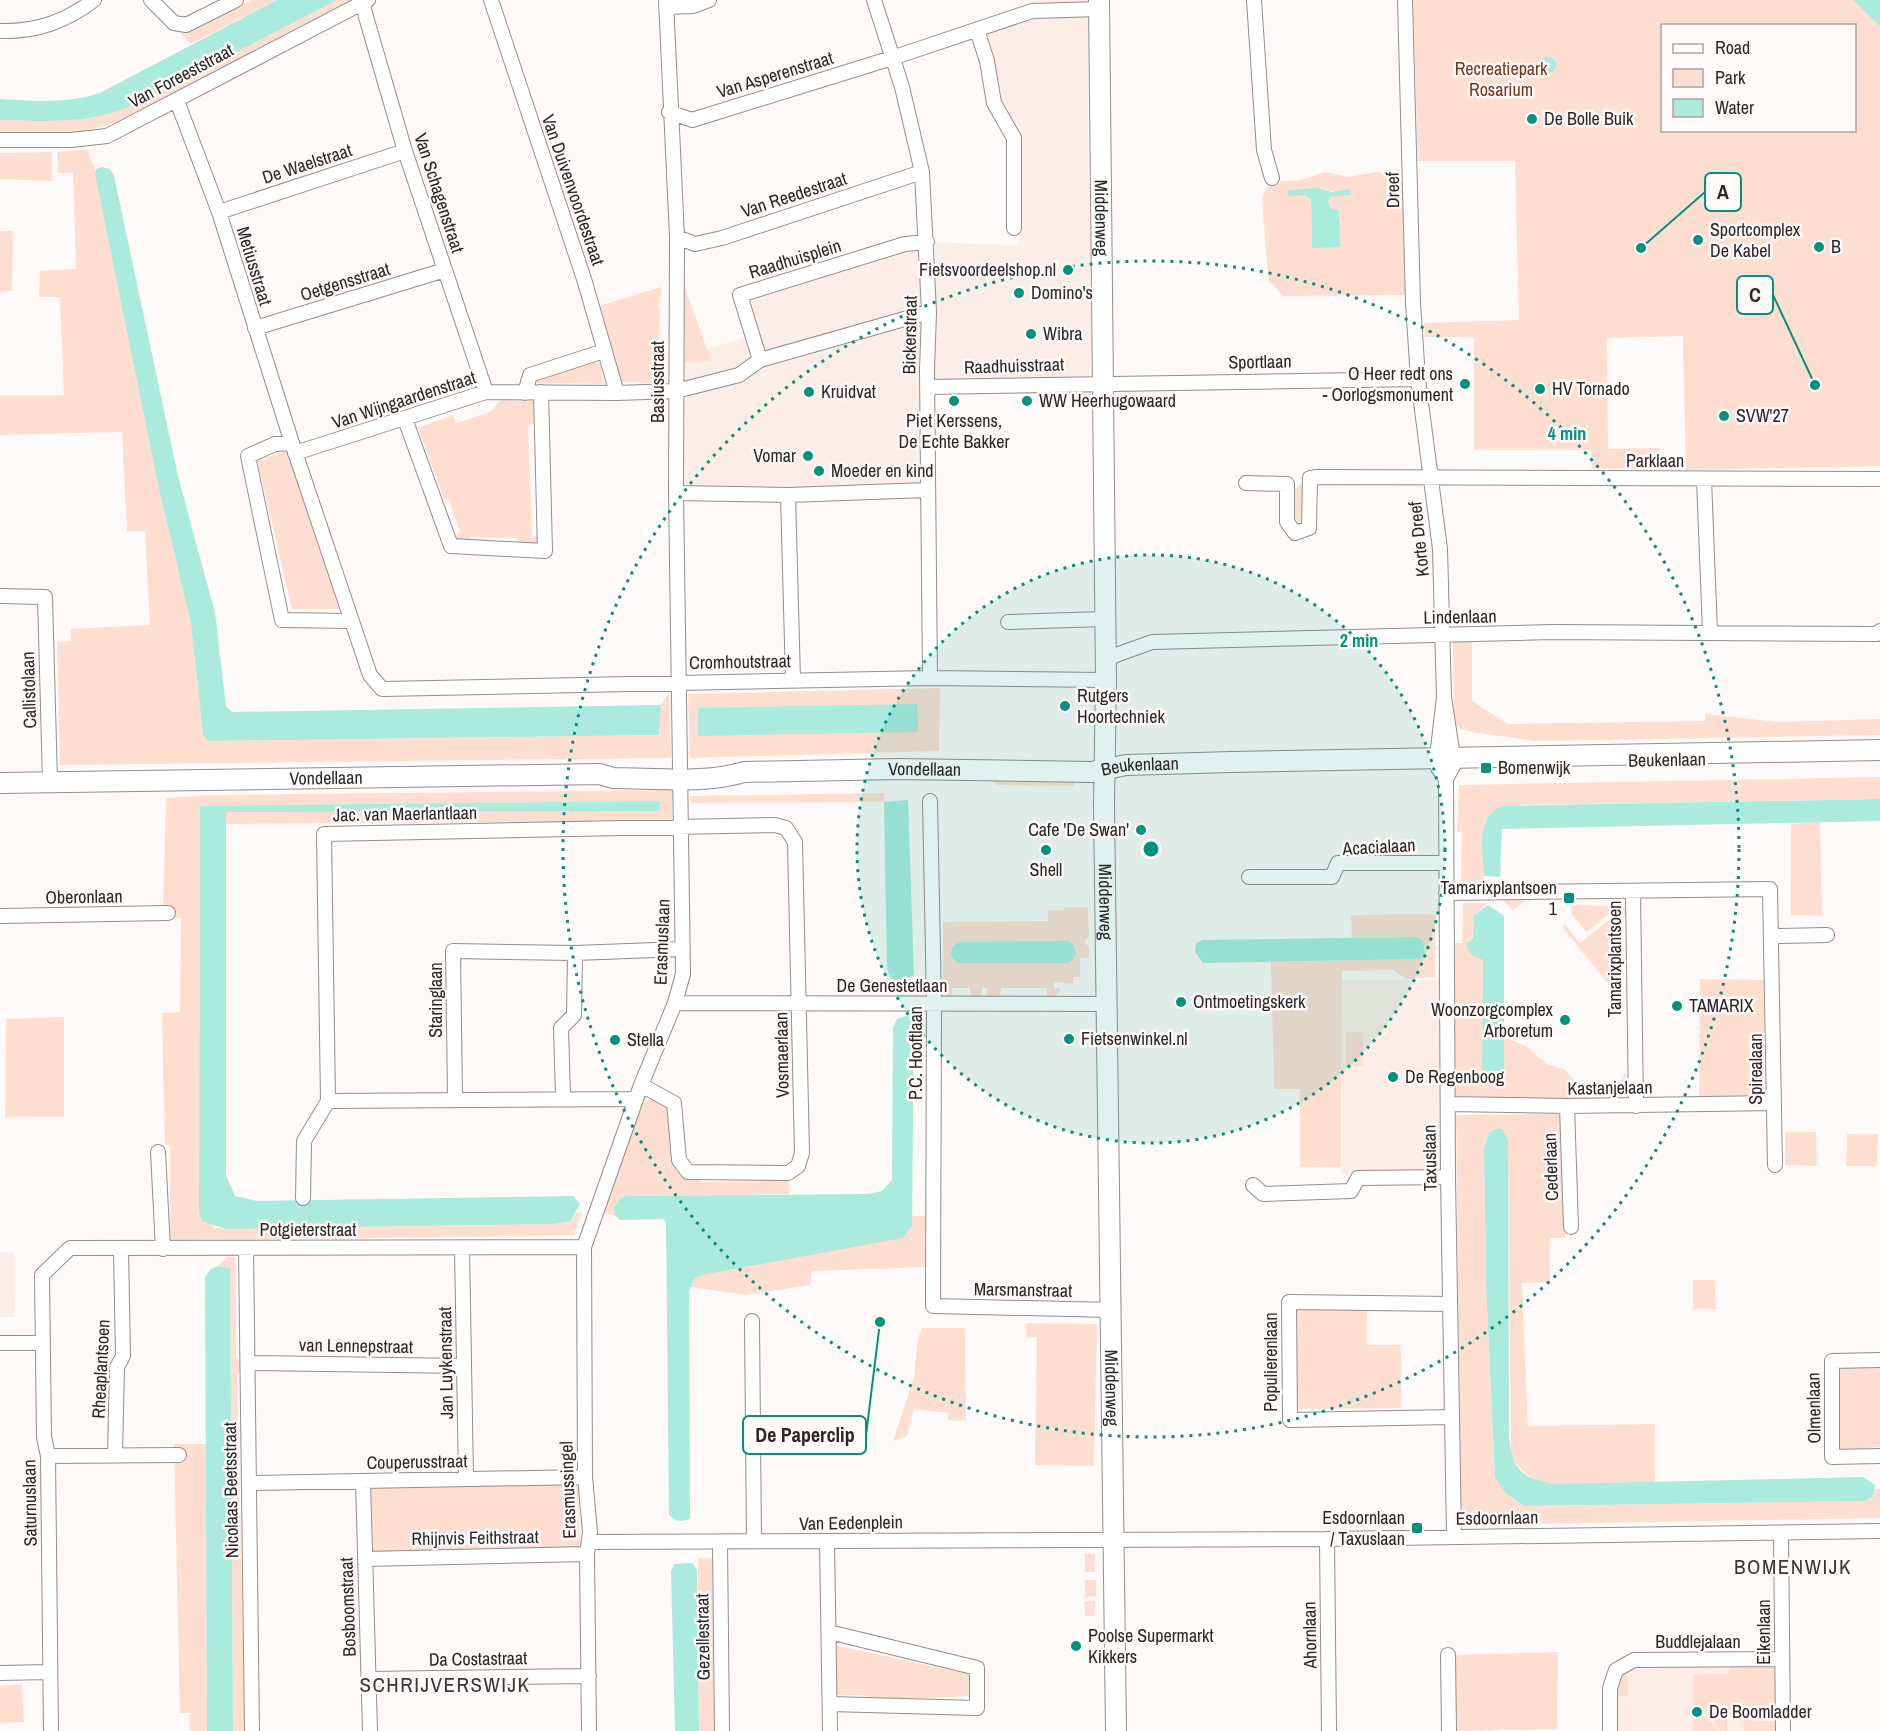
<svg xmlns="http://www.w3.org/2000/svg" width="1880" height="1731" font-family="'Archivo Narrow',sans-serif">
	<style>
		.built { fill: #fdede7 }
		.green { fill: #ffded2; fill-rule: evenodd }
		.water { fill: #aaebdd }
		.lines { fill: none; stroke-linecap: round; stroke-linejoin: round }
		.street-casing { stroke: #948d8a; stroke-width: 16 }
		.secondary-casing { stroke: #948d8a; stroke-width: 22 }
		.street { stroke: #fff; stroke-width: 14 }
		.secondary { stroke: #fff; stroke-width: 20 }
		.ring { fill: none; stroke: #00927f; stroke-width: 3; stroke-dasharray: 3 6 }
		.poi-dot { fill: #00927f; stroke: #fff9f7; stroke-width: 2 }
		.labels { text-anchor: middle; stroke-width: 5; stroke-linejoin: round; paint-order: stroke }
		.park-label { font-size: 18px; fill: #733419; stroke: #fff9f7 }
		.street-label { font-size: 18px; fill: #2a2726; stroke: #fff9f7 }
		.poi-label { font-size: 18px; fill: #2a2726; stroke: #fff9f7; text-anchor: start }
		.quarter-label { font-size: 21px; letter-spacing: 1.5px; fill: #3c3734; stroke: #fff9f7 }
		.centre { fill: #00927f; stroke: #fff9f7; stroke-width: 3 }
		.ring-label { font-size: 18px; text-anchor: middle; font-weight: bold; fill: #00927f; stroke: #fff9f7; stroke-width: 5; stroke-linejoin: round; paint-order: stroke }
		.leader { fill: none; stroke: #00927f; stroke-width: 2 }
		.callout-dot { fill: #00927f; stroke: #fff9f7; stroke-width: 2 }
		.callout { fill: #fff9f7; stroke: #00927f; stroke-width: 2 }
		.callout-label { font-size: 20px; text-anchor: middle; font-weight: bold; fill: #2a2726 }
	</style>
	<rect width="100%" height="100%" fill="#fff9f7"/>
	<!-- built -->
	<path class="built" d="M1031,0H1089L1088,137L1093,396L953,392L927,395V490L676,493V360L751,335L740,295L927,242L1019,245V139L999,103L982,32L1032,11Z
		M1342,980H1443V1174H1342Z
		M0,1252H14L15,1317H0Z
		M1639,1666L1780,1667V1731H1614L1615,1693L1621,1676Z"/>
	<!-- green -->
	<path class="green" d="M251,0H277L191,44L181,34Z
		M337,0H358L114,123L80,132H0V120C50,121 87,125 134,105Z
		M1413,0H1880V466L1686,470L1683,336L1607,338L1608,449L1660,448V468L1592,469L1591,450H1474V337H1425L1424,323L1519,320L1515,161H1418ZM1662,26H1854V130H1662Z
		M87,149L96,171L160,494L191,624L203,734L208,741L659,735L661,705L669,692L671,758L60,765L57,642L71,641L70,629L150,625L145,531H127L122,432L0,435V395H64L60,297H39L40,271L76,269L73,173H58L57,152Z
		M52,152V181L0,179V153Z
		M1325,172L1349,177L1378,172L1406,180V295L1283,296L1268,280L1262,197L1270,182L1301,180ZM1318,188L1351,195L1330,197L1328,202L1331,208L1312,248L1311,199L1303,195Z
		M0,231H13L12,291H0Z
		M683,282L711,361L685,362Z
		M661,287L660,302L658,303V308L660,309L659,383L622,382L599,306Z
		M599,359L604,384L536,383L537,379Z
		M501,400L538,401L537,420L528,427L532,538L540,532L539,541L534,546L527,547L516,538L470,537L469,545L452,539L460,531L448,498L444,499L418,428L453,415L457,423L490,412Z
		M287,451L341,609H292L257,460Z
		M1300,484L1304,485L1301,524L1295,519L1294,490Z
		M1453,640H1472V701L1508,724L1705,721V714L1779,722L1880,719V735L1535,741L1473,732L1461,729L1454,721Z
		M940,688L939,751L690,758L688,694Z
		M1880,777V799L1517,805L1486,820L1483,831L1484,883L1461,881L1462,832H1457L1459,785Z
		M989,779L1074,780V786L998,785Z
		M672,790V821L226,824V812L200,806L199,1213L215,1228H292V1239L170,1240V1146L165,1144L162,1013L180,1012L181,918L163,917L166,798L213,795Z
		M884,793V802L691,803L690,796Z
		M1820,822L1822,916L1791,915V824Z
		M1534,897L1529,902L1526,900L1513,911L1501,898Z
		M1463,903H1488L1474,915L1471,955L1483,959L1482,1071L1485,1080L1493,1083L1504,1071V1037L1526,1046L1547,1064L1564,1069L1593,1100L1454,1097L1452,943H1462Z
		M1571,905L1619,906L1587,932L1571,913Z
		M1626,906L1627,915H1617L1618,1002L1612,995L1615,992L1562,927L1565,924L1580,943Z
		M1065,907H1088L1089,936L1084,942L1089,947V958H1080V977H1073V984L1054,982V988H1060V991L1052,999H1047V988H1001L1000,997H987V988H982V997H970V988H952V997L949,999L943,992V922L1048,921V910H1064Z
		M1421,914L1435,915V977L1406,979L1393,970L1342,971L1341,1167H1300V1089H1274L1271,962L1419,959L1425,955V947L1416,937L1352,938L1351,915Z
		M1700,979L1764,980V1095L1699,1097Z
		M64,1017V1117H5L6,1019Z
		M1346,1032H1363V1066H1346Z
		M1626,1072L1627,1091L1623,1097H1613V1088L1619,1084Z
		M656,1097L667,1101L675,1164L681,1173L698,1177L700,1182L774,1181L778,1176H789V1194L629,1196L614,1208L615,1216L603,1213L641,1108L645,1101Z
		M1564,1114L1565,1238H1550V1282L1522,1283L1528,1426L1655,1424V1482C1627,1482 1562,1489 1539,1481C1527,1477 1518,1467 1511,1457L1508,1140L1495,1129L1489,1133L1484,1148L1486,1284L1495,1478L1505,1493L1524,1506L1865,1501L1873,1497L1875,1489H1880V1518L1461,1525L1456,1115Z
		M1785,1132H1816L1817,1166L1785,1165Z
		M1847,1134H1878L1877,1166H1846Z
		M577,1212H582L574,1235L306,1239V1228L552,1224L570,1222Z
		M912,1216H926V1267L812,1271L810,1285L745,1295L691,1287L695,1278L702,1275L912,1226Z
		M227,1257H235L236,1358L240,1361L239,1373L237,1375L243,1635L245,1637L244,1731H233L230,1268L218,1266Z
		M1693,1280H1715L1716,1309H1693Z
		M1367,1308V1345H1401V1408L1293,1409V1309Z
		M1026,1323L1097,1324L1094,1466L1035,1465L1037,1337H1026Z
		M922,1328H965L966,1421L948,1420V1413L914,1409L907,1436L893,1441L914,1378L918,1338Z
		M1880,1366V1447L1837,1450L1835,1367Z
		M174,1444H206L207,1731H190V1713H180Z
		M578,1484L580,1549L373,1552L371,1485Z
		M1085,1554H1095V1572H1085Z
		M698,1558H712L715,1731H699Z
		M1085,1580H1096V1596L1085,1597Z
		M1085,1601H1095V1616H1085Z
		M833,1645L969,1674L972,1696L883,1700L862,1695H834Z
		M1558,1652L1557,1729L1452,1731V1655Z
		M1778,1666V1731H1744L1743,1711L1693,1712V1675L1729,1673V1667Z
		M1627,1667L1628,1696H1615V1681Z
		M22,1684L24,1722L0,1723V1686Z
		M1709,1714L1727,1715V1731H1720Z
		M1693,1717H1708L1718,1731H1693Z"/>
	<!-- water -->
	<path class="water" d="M277,0H337L134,105C87,125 50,121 0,120V99C35,101 66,104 100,93Z
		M1853,0H1880V26Z
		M1540 65a8 8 0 1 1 16 0a8 8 0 1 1-16 0Z
		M102,167L110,169L114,176L178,476L215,613L226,706L232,712L661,705L659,735L208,741L203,735L191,624L160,494L95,174L96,169Z
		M1318,188L1332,192L1350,189L1351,195L1330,197L1328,202L1331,208L1339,211L1340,247L1312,248L1311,199L1303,195L1288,196L1287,190Z
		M917,704L918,732L698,736V708Z
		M1880,799V821L1502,829L1500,877L1484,876C1483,852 1475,815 1503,806Z
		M908,800L914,975L900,981L891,978L887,969L884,802Z
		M659,801L660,811L226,812V1175L235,1196L257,1201L573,1196L580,1204L570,1222L552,1224L226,1229L203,1222L199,1213L200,806Z
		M1488,905L1504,916V1071L1493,1083L1485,1080L1482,1071L1483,960L1471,955L1466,945L1473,938L1474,915Z
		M1416,937L1423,941L1425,955L1420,959L1203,963L1195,952L1196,943L1203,940Z
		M1068,941C1078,946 1079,958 1068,963H959C949,959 948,948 959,942Z
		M906,1016L914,1017L912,1226L903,1238L702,1275L695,1278L689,1291L690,1519C681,1522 677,1522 669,1515L666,1222L663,1219L620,1220L615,1216L614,1208L621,1197L629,1196L868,1194L882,1191L892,1180L893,1028L897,1019Z
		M1495,1129H1502L1508,1140L1509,1433C1511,1469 1521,1479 1557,1484L1863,1477L1875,1485L1873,1497L1865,1501L1524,1506L1505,1493L1495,1478L1486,1284L1484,1148L1489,1133Z
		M218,1266L230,1268L233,1731H207L205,1277L211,1269Z
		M693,1563L697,1570L699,1731H675L671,1571L674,1564Z"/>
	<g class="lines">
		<defs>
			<path id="street" d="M151,0L174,23L186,25L236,0
				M491,0L584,279L617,393
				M874,0L902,87L922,172L929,312L927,370L930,678
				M1254,0L1264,150L1272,178
				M1405,0L1413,303L1418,379L1440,549L1444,697L1437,757L1438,768L1446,779
				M362,3L405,151L486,392
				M666,7L693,6L709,0
				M977,30L987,61L994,103L1014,138V228
				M0,31C36,32 65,22 94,0
				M177,101L219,212L292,443L370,675L382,689L930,678L1106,680
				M669,112L692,120L892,58L1032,11L1099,9
				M0,140H71L107,136L368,0
				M219,212L405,151
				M677,237L695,244L722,238L922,172
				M255,328L445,270
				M760,360L740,295L905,244L927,242
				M927,387L1418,379
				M525,393L530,375L604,351
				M405,419L451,546L545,551L541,392
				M292,443L275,444L248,456L282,620L351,621
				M295,453L486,392L617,393L676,391L739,375L760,360L929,312
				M1704,479L1710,632
				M1246,483L1287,484V522L1295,533L1309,528L1310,478L1315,477L1880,479
				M676,493L788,495L927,490
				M788,495L793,680
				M0,596L45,597L50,781
				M1008,622L1104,619
				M1105,659L1152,642L1553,632L1877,634L1880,631
				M1444,697L1453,757V766L1446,779L1448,1177L1454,1537
				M930,801L934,1004L933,1306L1112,1310
				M1249,877H1332L1338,863H1446
				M1633,892L1636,1106
				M1446,893L1770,889L1775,1165
				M0,916L168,913
				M1772,936L1827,935
				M675,1003L1108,1004
				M455,1098L453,951L575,953L682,949
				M563,1098L561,1028L574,1015L575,953
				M636,1099L328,1101L324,834L775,825L786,828L795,842L802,1153L798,1166L788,1173L688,1172L679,1160L674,1103L641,1085
				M1448,1104L1567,1106L1774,1103
				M1567,1106L1571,1227
				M158,1152L163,1249
				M1253,1185L1263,1194L1351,1191L1358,1178L1448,1177
				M303,1198L304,1141L328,1101
				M246,1248L252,1731
				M462,1248L466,1478
				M1450,1304L1289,1302L1290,1420L1452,1417
				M752,1321L754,1541
				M0,1343H42
				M1880,1360L1832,1361V1457L1880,1456
				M248,1363L464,1366
				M115,1455L117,1367L123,1356L121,1249
				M48,1456L179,1455
				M363,1481L370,1731
				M250,1483L585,1477
				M1781,1533L1783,1731
				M1327,1539L1329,1731
				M589,1542L1327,1539L1880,1531
				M827,1542L830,1731
				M720,1543L722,1731
				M365,1559L587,1554
				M829,1632L977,1668V1708L830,1704
				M1448,1655L1449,1731
				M0,1673L50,1672
				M368,1679L589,1676
				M51,1731L48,1456L44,1437L42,1275L70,1248L584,1247
				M589,1731L587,1554L590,1532L585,1477L584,1247L641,1085L675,1003L683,974L676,493L677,237L666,0
				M1610,1731V1688L1616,1670L1634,1660L1782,1659"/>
			<g id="secondary">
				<path id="s1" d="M1099,0L1106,680L1104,805L1116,1731"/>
				<path id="s2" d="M0,783L600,774L613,778C653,778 706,784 744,772L897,769L1092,772L1126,765L1232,762L1880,750"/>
			</g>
		</defs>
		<!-- street casing -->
		<use href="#street" class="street-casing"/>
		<!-- secondary casing -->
		<use href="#secondary" class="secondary-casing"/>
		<!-- street -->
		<use href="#street" class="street"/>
		<!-- secondary -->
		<use href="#secondary" class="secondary"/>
	</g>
	<!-- distance rings -->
	<circle cx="1151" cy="849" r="294" fill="#00927f" fill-opacity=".12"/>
	<g class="ring">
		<circle cx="1151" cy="849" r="294"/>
		<circle cx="1151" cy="849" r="588"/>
	</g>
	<!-- markers -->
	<g class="poi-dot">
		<circle cx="1532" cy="119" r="6"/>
		<circle cx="1698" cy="240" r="6"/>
		<circle cx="1819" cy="247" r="6"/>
		<circle cx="1068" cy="270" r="6"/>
		<circle cx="1019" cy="293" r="6"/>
		<circle cx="1031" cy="334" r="6"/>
		<circle cx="1465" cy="384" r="6"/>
		<circle cx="1540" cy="389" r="6"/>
		<circle cx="809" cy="392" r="6"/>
		<circle cx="954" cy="401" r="6"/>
		<circle cx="1027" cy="401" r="6"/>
		<circle cx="1724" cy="416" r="6"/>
		<circle cx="808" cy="456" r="6"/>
		<circle cx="819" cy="471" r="6"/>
		<circle cx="1065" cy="706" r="6"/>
		<rect x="1480" y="762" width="12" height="12" rx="3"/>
		<circle cx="1141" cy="830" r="6"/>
		<circle cx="1046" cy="850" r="6"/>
		<rect x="1563" y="892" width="12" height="12" rx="3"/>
		<circle cx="1181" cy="1002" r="6"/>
		<circle cx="1677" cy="1006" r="6"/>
		<circle cx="1565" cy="1020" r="6"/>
		<circle cx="1069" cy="1039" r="6"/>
		<circle cx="615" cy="1040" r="6"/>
		<circle cx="1393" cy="1077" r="6"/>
		<rect x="1411" y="1522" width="12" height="12" rx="3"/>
		<circle cx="1076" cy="1646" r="6"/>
		<circle cx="1697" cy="1712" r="6"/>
	</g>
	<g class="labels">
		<!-- park labels -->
		<g class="park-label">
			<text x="1501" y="75">Recreatiepark<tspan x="1501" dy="21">Rosarium</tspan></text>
		</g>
		<!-- street labels -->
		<g class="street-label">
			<text transform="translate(775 75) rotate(-17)" y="6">Van Asperenstraat</text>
			<text transform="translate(181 76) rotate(-28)" y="6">Van Foreeststraat</text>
			<text transform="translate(307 164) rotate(-18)" y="6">De Waelstraat</text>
			<text transform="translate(573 190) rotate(71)" y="6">Van Duivenvoordestraat</text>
			<text transform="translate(1393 190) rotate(-91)" y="6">Dreef</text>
			<text transform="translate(439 193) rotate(72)" y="6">Van Schagenstraat</text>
			<text transform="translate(794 195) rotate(-18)" y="6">Van Reedestraat</text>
			<text dy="6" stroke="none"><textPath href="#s1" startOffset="218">Middenweg</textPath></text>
			<text transform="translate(795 259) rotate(-17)" y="6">Raadhuisplein</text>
			<text transform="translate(254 266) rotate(73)" y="6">Metiusstraat</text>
			<text transform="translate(345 282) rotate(-17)" y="6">Oetgensstraat</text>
			<text transform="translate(910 335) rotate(-89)" y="6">Bickerstraat</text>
			<text transform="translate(1260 362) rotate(-1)" y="6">Sportlaan</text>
			<text transform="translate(1014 366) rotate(-2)" y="6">Raadhuisstraat</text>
			<text transform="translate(658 382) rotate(-90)" y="6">Basiusstraat</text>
			<text transform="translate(404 400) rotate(-18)" y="6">Van Wijngaardenstraat</text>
			<text x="1655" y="467">Parklaan</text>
			<text transform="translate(1419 539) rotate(-96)" y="6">Korte Dreef</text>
			<text transform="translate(1460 617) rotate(-1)" y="6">Lindenlaan</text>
			<text transform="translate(740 662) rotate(-1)" y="6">Cromhoutstraat</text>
			<text transform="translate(29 690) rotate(-92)" y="6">Callistolaan</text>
			<text transform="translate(1667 760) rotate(-1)" y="6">Beukenlaan</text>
			<text dy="6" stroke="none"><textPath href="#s2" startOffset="1142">Beukenlaan</textPath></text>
			<text dy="6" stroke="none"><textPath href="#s2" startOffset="926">Vondellaan</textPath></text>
			<text dy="6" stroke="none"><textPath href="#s2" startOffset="326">Vondellaan</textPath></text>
			<text transform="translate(405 814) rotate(-1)" y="6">Jac. van Maerlantlaan</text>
			<text transform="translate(1379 847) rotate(-3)" y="6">Acacialaan</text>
			<text transform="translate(84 897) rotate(-1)" y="6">Oberonlaan</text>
			<text dy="6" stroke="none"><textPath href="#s1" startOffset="902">Middenweg</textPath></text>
			<text transform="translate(662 942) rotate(-88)" y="6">Erasmuslaan</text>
			<text transform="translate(1615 959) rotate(-90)" y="6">Tamarixplantsoen</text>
			<text x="892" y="992">De Genestetlaan</text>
			<text transform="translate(436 1000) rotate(-90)" y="6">Staringlaan</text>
			<text transform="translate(916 1053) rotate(-90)" y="6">P.C. Hooftlaan</text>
			<text transform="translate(782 1055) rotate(-91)" y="6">Vosmaerlaan</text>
			<text transform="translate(1756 1069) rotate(-90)" y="6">Spirealaan</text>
			<text transform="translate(1610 1088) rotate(-1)" y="6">Kastanjelaan</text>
			<text transform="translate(1430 1158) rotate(-91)" y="6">Taxuslaan</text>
			<text transform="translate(1551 1167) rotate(-92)" y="6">Cederlaan</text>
			<text x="308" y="1236">Potgieterstraat</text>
			<text transform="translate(1023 1290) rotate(1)" y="6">Marsmanstraat</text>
			<text transform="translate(356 1346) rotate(1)" y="6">van Lennepstraat</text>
			<text transform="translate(1271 1362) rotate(-90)" y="6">Populierenlaan</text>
			<text transform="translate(446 1363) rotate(-91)" y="6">Jan Luykenstraat</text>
			<text transform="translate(101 1369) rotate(-87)" y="6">Rheaplantsoen</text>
			<text dy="6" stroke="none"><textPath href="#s1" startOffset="1388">Middenweg</textPath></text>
			<text transform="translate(1814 1408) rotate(-91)" y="6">Olmenlaan</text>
			<text transform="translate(417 1462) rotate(-1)" y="6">Couperusstraat</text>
			<text transform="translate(231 1490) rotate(-91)" y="6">Nicolaas Beetsstraat</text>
			<text transform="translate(568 1490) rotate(-92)" y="6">Erasmussingel</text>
			<text transform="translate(30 1503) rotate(-91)" y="6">Saturnuslaan</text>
			<text transform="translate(1497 1518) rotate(-1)" y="6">Esdoornlaan</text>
			<text transform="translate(851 1523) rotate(-1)" y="6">Van Eedenplein</text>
			<text transform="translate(475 1538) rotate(-1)" y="6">Rhijnvis Feithstraat</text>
			<text transform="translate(348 1607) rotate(-92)" y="6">Bosboomstraat</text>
			<text transform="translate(1764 1632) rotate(-90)" y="6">Eikenlaan</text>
			<text transform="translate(1310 1635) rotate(-91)" y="6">Ahornlaan</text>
			<text transform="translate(703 1637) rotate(-91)" y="6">Gezellestraat</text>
			<text x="1698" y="1648">Buddlejalaan</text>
			<text transform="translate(478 1659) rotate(-1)" y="6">Da Costastraat</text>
		</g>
		<!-- poi labels -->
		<g class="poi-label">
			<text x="1544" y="125">De Bolle Buik</text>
			<text x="1710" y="236">Sportcomplex<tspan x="1710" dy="21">De Kabel</tspan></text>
			<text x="1831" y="253">B</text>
			<text x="1056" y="276" text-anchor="end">Fietsvoordeelshop.nl</text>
			<text x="1031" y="299">Domino's</text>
			<text x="1043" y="340">Wibra</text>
			<text x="1453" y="380" text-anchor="end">O Heer redt ons<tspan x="1453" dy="21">- Oorlogsmonument</tspan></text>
			<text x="1552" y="395">HV Tornado</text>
			<text x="821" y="398">Kruidvat</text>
			<text x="1039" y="407">WW Heerhugowaard</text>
			<text x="1736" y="422">SVW'27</text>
			<text x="954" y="427" text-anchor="middle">Piet Kerssens,<tspan x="954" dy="21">De Echte Bakker</tspan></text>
			<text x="796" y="462" text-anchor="end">Vomar</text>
			<text x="831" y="477">Moeder en kind</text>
			<text x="1077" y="702">Rutgers<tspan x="1077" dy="21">Hoortechniek</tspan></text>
			<text x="1498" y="774">Bomenwijk</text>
			<text x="1129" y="836" text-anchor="end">Cafe 'De Swan'</text>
			<text x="1046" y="876" text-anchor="middle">Shell</text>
			<text x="1557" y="894" text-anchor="end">Tamarixplantsoen<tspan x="1557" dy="21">1</tspan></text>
			<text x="1193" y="1008">Ontmoetingskerk</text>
			<text x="1689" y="1012">TAMARIX</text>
			<text x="1553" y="1016" text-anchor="end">Woonzorgcomplex<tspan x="1553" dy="21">Arboretum</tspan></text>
			<text x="1081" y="1045">Fietsenwinkel.nl</text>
			<text x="627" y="1046">Stella</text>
			<text x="1405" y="1083">De Regenboog</text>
			<text x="1405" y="1524" text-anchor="end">Esdoornlaan<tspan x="1405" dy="21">/ Taxuslaan</tspan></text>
			<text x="1088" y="1642">Poolse Supermarkt<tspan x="1088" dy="21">Kikkers</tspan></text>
			<text x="1709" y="1718">De Boomladder</text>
		</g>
		<!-- quarter labels -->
		<g class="quarter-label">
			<text x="1793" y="1574">BOMENWIJK</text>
			<text x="445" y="1692">SCHRIJVERSWIJK</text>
		</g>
	</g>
	<circle cx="1151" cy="849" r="9" class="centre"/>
	<g class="ring-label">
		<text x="1567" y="440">4 min</text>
		<text x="1359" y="647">2 min</text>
	</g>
	<!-- callouts -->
	<path class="leader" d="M1641 248L1705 192M1815 385L1773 295M880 1322L866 1435"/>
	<g class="callout-dot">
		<circle cx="1641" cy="248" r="6"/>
		<circle cx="1815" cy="385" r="6"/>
		<circle cx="880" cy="1322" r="6"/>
	</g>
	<g class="callout">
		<rect x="1705" y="173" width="36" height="38" rx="6"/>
		<rect x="1737" y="276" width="36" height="38" rx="6"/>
		<rect x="743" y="1416" width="123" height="38" rx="6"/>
	</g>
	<g class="callout-label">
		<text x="1723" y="199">A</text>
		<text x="1755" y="302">C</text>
		<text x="805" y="1442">De Paperclip</text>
	</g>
	<!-- legend -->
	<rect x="1661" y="24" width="195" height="108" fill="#fff9f7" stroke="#aaa5a3" stroke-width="1.5"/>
	<rect x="1673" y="44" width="30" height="9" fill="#ffffff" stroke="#aaa5a3" stroke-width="1.5"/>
	<text x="1715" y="54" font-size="18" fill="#2a2726">Road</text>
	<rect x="1673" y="69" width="30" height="18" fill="#ffded2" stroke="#aaa5a3" stroke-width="1.5"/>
	<text x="1715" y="84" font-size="18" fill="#2a2726">Park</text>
	<rect x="1673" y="99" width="30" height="18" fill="#aaebdd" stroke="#aaa5a3" stroke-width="1.5"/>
	<text x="1715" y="114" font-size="18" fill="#2a2726">Water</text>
</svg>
